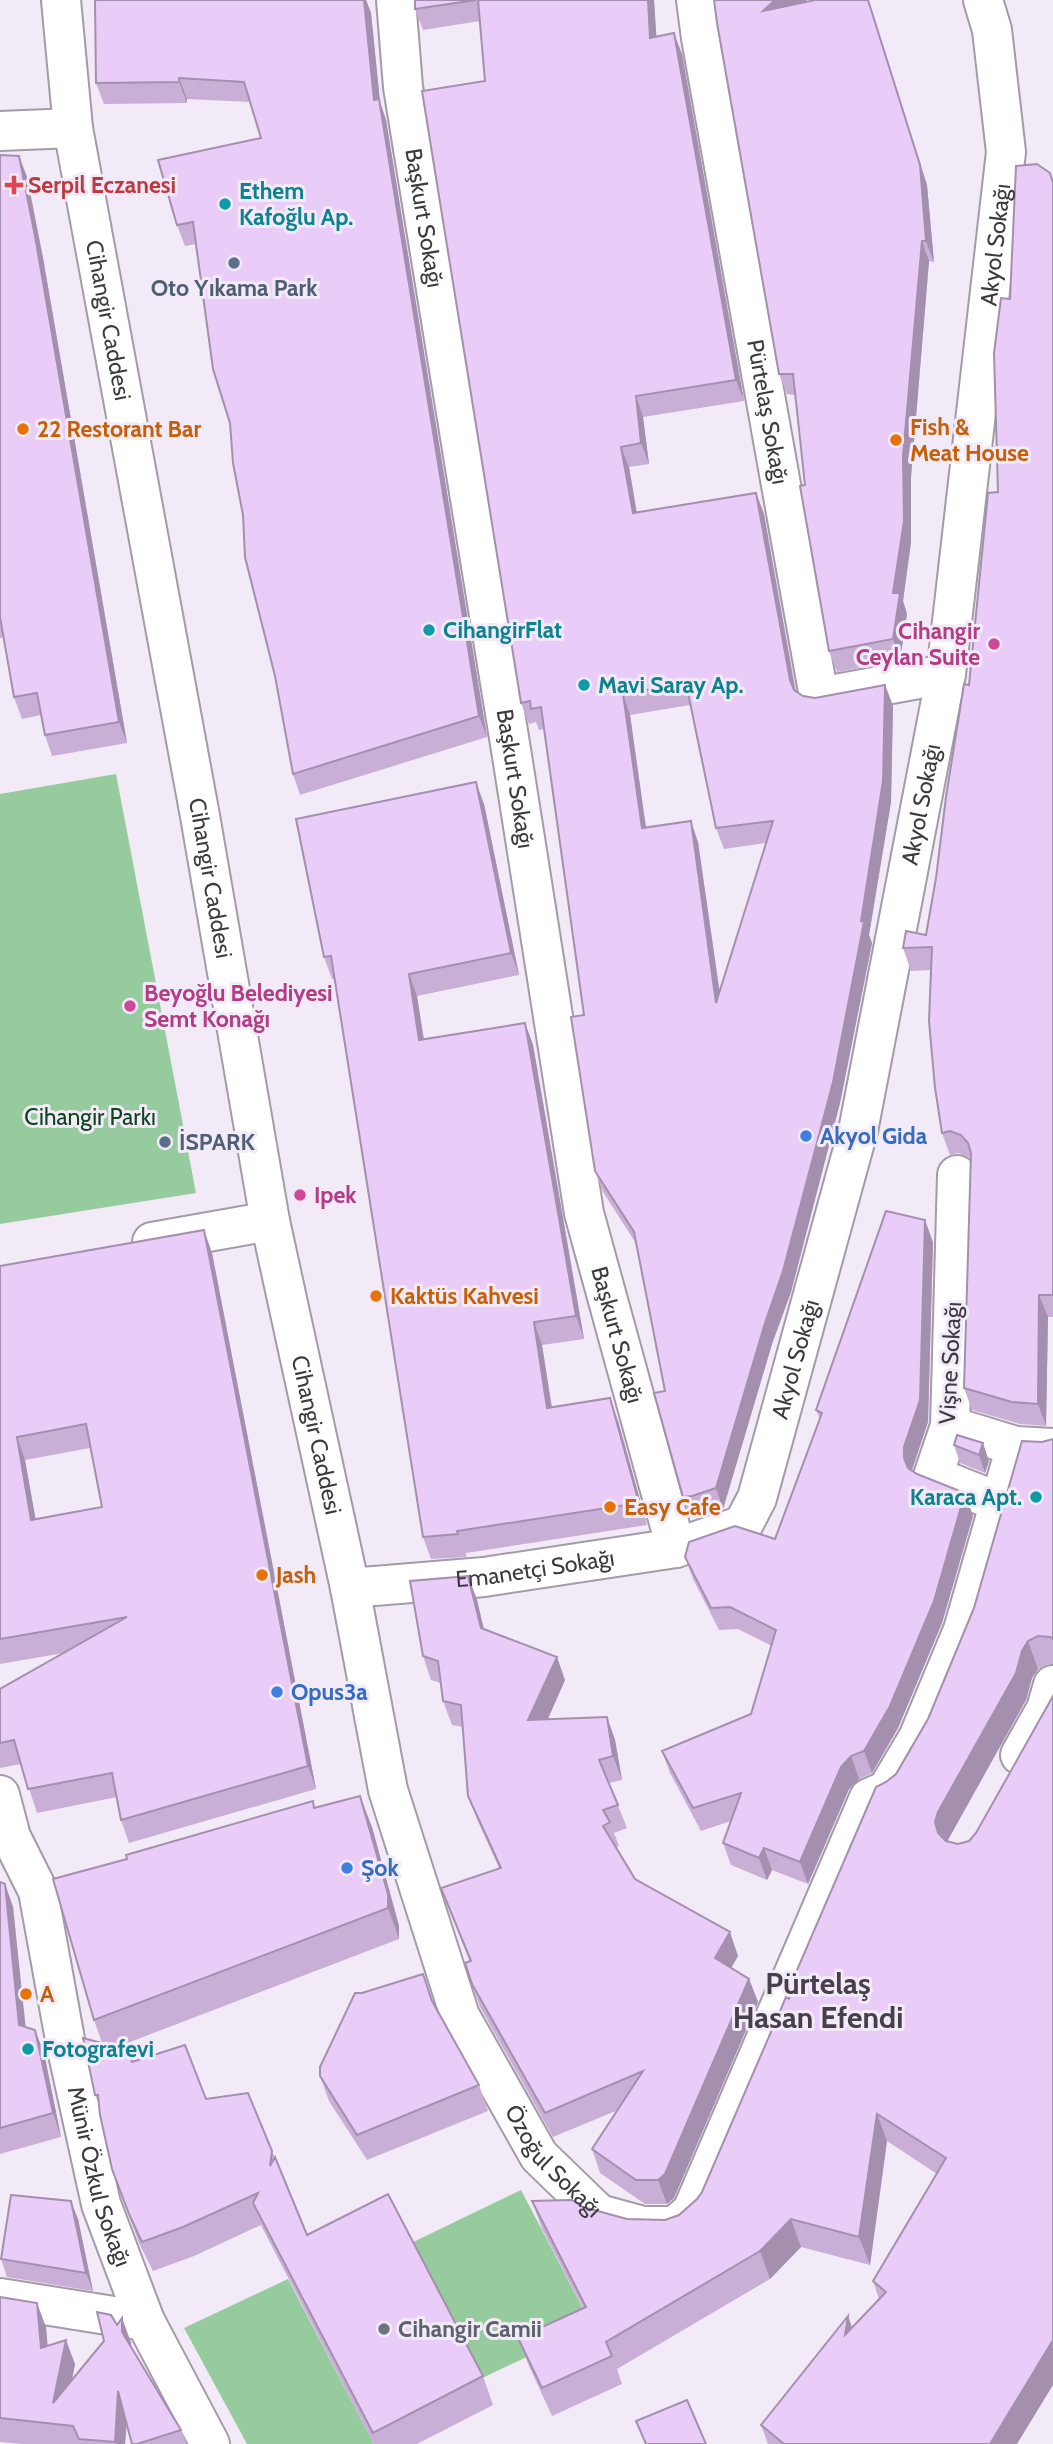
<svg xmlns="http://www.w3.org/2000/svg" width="1053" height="2444" font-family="Cabin,sans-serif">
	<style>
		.green { fill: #96cb9e }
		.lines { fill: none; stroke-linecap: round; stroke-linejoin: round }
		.minor-casing { stroke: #a39ba7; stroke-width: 42 }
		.minor { stroke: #fff; stroke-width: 38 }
		.wall { fill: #c9afd6; fill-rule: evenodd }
		.shaded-wall { fill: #a48fae }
		.building { fill: #eaccf9; stroke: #a48fae; stroke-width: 2; fill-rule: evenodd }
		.health-dot { fill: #e0444e; stroke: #f2eaf7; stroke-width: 2.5 }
		.culture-dot { fill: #0f9aa8; stroke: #f2eaf7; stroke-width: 2.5 }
		.service-dot { fill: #5c6f8a; stroke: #f2eaf7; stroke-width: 2.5 }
		.food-dot { fill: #e8710a; stroke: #f2eaf7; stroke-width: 2.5 }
		.hotel-dot { fill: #d1479c; stroke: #f2eaf7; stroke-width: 2.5 }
		.shop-dot { fill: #3f7fe0; stroke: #f2eaf7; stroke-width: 2.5 }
		.worship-dot { fill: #6b7280; stroke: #f2eaf7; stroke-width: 2.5 }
		.labels { text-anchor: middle; stroke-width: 6; stroke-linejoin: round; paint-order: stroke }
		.health-label { font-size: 23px; font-weight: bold; fill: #be3a42; stroke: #f2eaf7; text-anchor: start }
		.culture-label { font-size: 23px; font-weight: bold; fill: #0d838f; stroke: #f2eaf7; text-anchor: start }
		.street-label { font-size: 23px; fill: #3d393f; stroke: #f2eaf7 }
		.service-label { font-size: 23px; font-weight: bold; fill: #4e5e75; stroke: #f2eaf7 }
		.food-label { font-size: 23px; font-weight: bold; fill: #c56008; stroke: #f2eaf7; text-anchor: start }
		.hotel-label { font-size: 23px; font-weight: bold; fill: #b23c85; stroke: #f2eaf7; text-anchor: start }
		.park-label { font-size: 23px; fill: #0d441d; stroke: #f2eaf7 }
		.shop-label { font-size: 23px; font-weight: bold; fill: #366cbe; stroke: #f2eaf7; text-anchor: start }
		.worship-label { font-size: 23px; font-weight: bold; fill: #5b616d; stroke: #f2eaf7; text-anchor: start }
		.district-label { font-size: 30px; font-weight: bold; fill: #47404b; stroke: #f2eaf7 }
	</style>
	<rect width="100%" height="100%" fill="#f2eaf7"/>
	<!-- green -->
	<path class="green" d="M116,774L196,1193L0,1224V794Z
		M521,2190L592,2326L480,2379L409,2244Z
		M288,2279L374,2444H247L184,2328Z"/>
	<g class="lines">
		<defs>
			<g id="minor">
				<path id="s1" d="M61,0L73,128L200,816L270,1221L350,1588L388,1790L460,2016L539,2156L599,2214L643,2226H675L692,2211L869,1798L887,1790L918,1738L963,1630L1016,1446"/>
				<path id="s2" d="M396,0L403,87L512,756L584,1213L676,1548"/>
				<path id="s3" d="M696,0L701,38L819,697L946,674"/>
				<path d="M0,131L73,128"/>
				<path d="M957,1175L950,1426L933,1476L1001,1503"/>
				<path d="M152,1242L270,1221"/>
				<path d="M950,1426L1016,1446L1053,1448"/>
				<path id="s4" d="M350,1588L484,1577L676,1548L743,1525L757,1498L858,1131L946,674L1006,152L992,30L983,0"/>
				<path d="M1020,1755L1046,1709L1053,1685"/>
				<path id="s5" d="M0,1795L11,1837L38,1891L66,2045L101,2204L145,2321L210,2444"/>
				<path d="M0,2298L145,2321"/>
			</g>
		</defs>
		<!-- minor casing -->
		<use href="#minor" class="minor-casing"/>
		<!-- minor -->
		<use href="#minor" class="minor"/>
	</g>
	<!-- wall -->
	<path class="wall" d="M95,0H366L371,13L380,102L386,120L487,737L300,795L293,774L275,676L243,515L230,423L196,244L185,246L177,225L261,138L250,102L187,99V103L104,104L96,83Z
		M415,0H654L656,37L682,54L744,401L643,417L649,464L629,467L637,512L756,493L764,514L796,691L803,696L815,698L885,685L893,706L891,802L869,935L872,943L840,1103L791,1292L772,1344L723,1509L699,1517L691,1518L683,1497L665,1391L637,1245L603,1192L595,1171L584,1015L544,729L539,730L536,722L529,724L521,703L485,81L480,21L423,30L415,9ZM690,705L716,828L724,849L766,843L720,993L698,842L646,828L630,715Z
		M714,0H807L804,2L872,11L927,185L934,262L929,261L911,477V542L903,601L907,614L900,660L837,672L829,651L805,485L795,395L787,394L779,374Z
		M0,155L19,156L27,177L43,258L127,743L52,756L45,735L41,715L22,719L14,697L4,637L0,638Z
		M1053,181V1317H1048L1046,1426L1020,1424L972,1410L964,1388L971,1159L969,1157L958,1153L950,1155L942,1133L931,970L911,971L903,948L926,935L969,685L998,492L1010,299Z
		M484,804L519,975L417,996L424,1039L525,1023L533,1045L584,1339L542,1345L552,1407L618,1421L647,1525L466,1553V1557L431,1559L423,1537L334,979H332L324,957Z
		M933,1242L928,1422L912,1471L973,1516L942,1623L898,1728L872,1773L859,1779L849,1789L808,1884L772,1870L767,1880L731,1865L723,1843L731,1821L701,1831L670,1773L662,1751L751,1714L772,1646L738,1629L719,1630L693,1579L685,1557L775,1539L820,1419L816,1410Z
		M212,1253L316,1789L129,1843L121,1820L117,1797L37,1813L21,1764L0,1768V1689L64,1653L0,1664V1266ZM90,1448L102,1507L35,1519L25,1460Z
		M957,1435L989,1461L985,1473L960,1463L954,1445Z
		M1053,1439V1664H1048L1038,1669L1032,1678L1026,1700L947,1841L1017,2444H768L761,2425L879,2299L873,2281L937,2174L887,2141L870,2265L801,2247L770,2279L617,2369L622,2384L552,2416L529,2366L518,2338L583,2308L542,2229L532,2201L583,2207L627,2219L665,2220L679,2215L697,2199L702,2192L886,1782L896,1774L928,1719L1042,1442Z
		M468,1576L477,1600L484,1629L565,1680L548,1719L607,1717L615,1740L622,1780L609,1783L627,1828L614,1833L619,1846L616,1847L635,1879L738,1956L731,1968L749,1979L758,2002L674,2198L667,2204H645L600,2173L592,2149L618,2110L553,2137L480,2007L472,1984L470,1962L441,1888L499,1868L477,1819L468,1796L463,1727L452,1725L443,1701L441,1683L431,1680L423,1656Z
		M313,1801L315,1808L372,1827L399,1926V1939L117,2047L133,2062L206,2099L248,2093L307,2235L483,2376L493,2405L417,2444H374L264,2231L261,2225L194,2256L153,2271L139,2243L112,2169L99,2105L95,2095L102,2043L94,2020L127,1859Z
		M0,1882L5,1884L13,1907L25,2027L44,2053L61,2137L0,2154Z
		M433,2004L479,2085L488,2111L367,2160L329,2101L320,2076Z
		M78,2219L93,2291L7,2277L1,2259Z
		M0,2297L46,2327L47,2346L75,2364L72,2380L122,2318L131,2343V2348L181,2430L187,2444H132L127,2423L125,2444H22L0,2442Z"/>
	<!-- shaded-wall -->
	<path class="shaded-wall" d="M364,0H366L371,13L380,102L386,120L487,737L479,716L374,100Z
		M648,0H654L658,59L650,38Z
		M775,0H807L770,31L763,11Z
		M868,0L927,185L934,262L926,241Z
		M674,33L682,54L744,401L736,380Z
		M179,78L187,99V103L179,82Z
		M19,156L27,177L43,258L127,743L119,722Z
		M922,241L929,261L911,477V542L903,601L907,614L900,660L893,639V593L903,456Z
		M636,396L643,417L649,464L641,443Z
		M621,447L629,467L640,534L633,513Z
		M756,493L764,514L797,701L790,680Z
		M885,685L893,706L891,802L869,935L872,943L840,1103L791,1292L772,1344L723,1509L716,1488L861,921Z
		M623,694L630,715L649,849L642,828Z
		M476,782L484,804L519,975L511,953Z
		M691,821L698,842L724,1024L716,1003Z
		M409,974L417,996L427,1062L419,1040Z
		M525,1023L533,1045L584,1339L576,1316Z
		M925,1220L933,1242L928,1422L912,1469V1481L904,1458Z
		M204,1230L212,1253L316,1789L308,1766Z
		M1039,1295L1048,1317L1046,1426L1038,1404Z
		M534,1322L542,1345L555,1430L547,1408Z
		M610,1398L618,1421L647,1525L639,1503Z
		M17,1437L25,1460L40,1543L31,1520Z
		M983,1443L989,1461L985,1473L979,1455Z
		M965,1493L973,1516L942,1623L898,1728L872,1773L864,1751Z
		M468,1576L477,1600L489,1652L481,1628Z
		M1028,1641L1038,1669L1032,1678L1026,1700L948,1840L945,1850L938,1833L935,1822L938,1812L1022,1651Z
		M557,1657L565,1680L537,1743L528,1720Z
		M607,1717L615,1740L622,1780L613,1756Z
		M851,1756L859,1779L849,1789L808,1884L800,1862L841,1767Z
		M360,1796L372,1827L399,1926V1939L388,1908Z
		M764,1848L772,1870L767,1880L759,1858Z
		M5,1884L13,1907L28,2049L19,2025Z
		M730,1932L738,1956L723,1982L715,1958Z
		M749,1979L758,2002L674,2198L667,2204L658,2180Z
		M35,2030L44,2053L61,2137L53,2113Z
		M877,2114L887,2141L870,2265L859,2237Z
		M71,2201L78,2219L93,2291L86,2273Z
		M791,2219L801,2247L770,2279L760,2251Z
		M37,2303L46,2327L50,2372L41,2348Z
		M848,2316L858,2344L845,2335Z
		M122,2318L131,2343L130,2357L122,2332Z
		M66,2340L75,2364L63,2425L53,2403Z
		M1053,2340V2385L1017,2444H990Z
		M118,2391L127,2416L125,2444H116L115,2442Z"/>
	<!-- building -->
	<path class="building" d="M95,0H364L374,100L379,99L479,716L293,774L275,676L245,557L243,515L233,463L230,423L213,369L193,222L177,225L158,160L261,138L244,82L179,78V82L96,83Z
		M415,0H476L415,9Z
		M478,0H648L650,38L674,33L736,380L636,396L641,443L621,447L633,513L756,493L790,680L794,690L803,696L815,698L885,685L883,781L861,921L864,922L833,1082L783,1271L765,1323L716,1488L692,1496L683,1497L654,1393L665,1391L634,1232L595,1171L571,1017L584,1015L541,707L531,709L530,701L521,703L422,91L485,81ZM686,683L716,828L773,821L716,1003L691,821L642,828L623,694Z
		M714,0H775L763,11L815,0H868L920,165L926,241H922L903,456L904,521L893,593H900L893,639L829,651L800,486L805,485L793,374H779L717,23Z
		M0,155L19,156L35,236L119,722L45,735L37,693L14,697L0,617Z
		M1037,164L1050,173L1053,183V1295H1039L1038,1404L1012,1402L964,1388L971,1153L968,1143L961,1135L950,1131L942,1133L935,1088L929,1021L932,947L903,948L906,931L926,935L936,878L946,797L964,684L969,685L988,493L998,492L994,353L1001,298L1010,299L1016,166Z
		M476,782L511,953L409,974L419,1040L525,1023L576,1316L534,1322L547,1408L610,1398L639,1503L457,1531L458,1534L423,1537L331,956L324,957L296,819Z
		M886,1211L925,1220L920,1400L904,1447V1458L908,1468L917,1474L965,1493L934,1601L890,1706L864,1751L851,1756L841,1767L800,1862L764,1848L759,1858L723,1843L741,1793L693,1808L662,1751L751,1714L776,1630L730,1607L711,1608L685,1557L689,1542L735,1526L775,1539L822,1413L816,1410Z
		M204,1230L308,1766L121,1820L112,1773L28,1789L14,1740L0,1743V1689L127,1617L0,1639V1266ZM86,1424L102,1507L31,1520L17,1437Z
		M957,1435L983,1443L979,1455L954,1445Z
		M1053,1439V1639L1050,1637L1038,1636L1028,1641L1022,1651L1016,1673L938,1812L935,1822L938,1833L946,1841L958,1844L969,1841L976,1833L1053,1696V2340L990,2444H784L761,2425L848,2316L845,2335L886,2292L873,2281L946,2158L877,2114L859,2237L791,2219L760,2251L606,2342L612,2356L542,2388L518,2338L586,2307L532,2201L572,2200L583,2207L627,2219L665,2220L679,2215L697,2199L702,2192L786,1997L789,1999L797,1970L876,1787L886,1782L896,1774L928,1719L974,1608L1022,1441L1042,1442Z
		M468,1576L481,1628L557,1657L528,1720L607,1717L613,1756L599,1760L618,1805L603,1810L610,1822L603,1826L635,1879L730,1932L715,1958L749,1979L665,2174L658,2180H636L592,2149L643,2071L545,2113L472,1984L465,1963L471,1961L441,1888L501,1868L468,1796L461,1705L443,1701L438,1661L423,1656L410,1581Z
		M360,1796L388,1894V1908L94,2020L53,1879L127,1859L126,1855L313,1801L314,1808Z
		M0,1882L5,1884L19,2025L35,2030L53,2113L0,2128Z
		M423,1974L432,2001L479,2085L357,2135L320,2076V2067L355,1993H362Z
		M83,2038L128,2050L132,2062L185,2045L206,2099L248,2093L272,2151L270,2166L275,2157L307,2235L388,2194L483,2376L373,2433L253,2203L258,2193L183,2227L142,2242L129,2214L112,2169L100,2115L98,2095H95Z
		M11,2195L71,2201L86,2273L1,2259Z
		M0,2297L37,2303L41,2348L66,2340L53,2403L104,2341L97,2312L111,2315L117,2325L122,2318V2332L181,2430L137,2444H132L118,2391L115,2442L79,2439L73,2426L0,2418Z
		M687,2400L706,2444H646L636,2421Z"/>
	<!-- markers -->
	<path class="health-dot" d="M10.5 174.5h7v7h7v7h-7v7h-7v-7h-7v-7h7z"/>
	<g class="culture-dot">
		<circle cx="225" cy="204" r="7"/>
		<circle cx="429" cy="630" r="7"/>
		<circle cx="584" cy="685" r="7"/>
		<circle cx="1036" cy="1497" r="7"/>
		<circle cx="28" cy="2049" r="7"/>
	</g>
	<g class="service-dot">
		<circle cx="234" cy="263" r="7"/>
		<circle cx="165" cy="1142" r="7"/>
	</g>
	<g class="food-dot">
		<circle cx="23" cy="429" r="7"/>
		<circle cx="896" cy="440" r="7"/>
		<circle cx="376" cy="1296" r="7"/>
		<circle cx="610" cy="1507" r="7"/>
		<circle cx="262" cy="1575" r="7"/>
		<circle cx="26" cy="1994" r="7"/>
	</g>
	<g class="hotel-dot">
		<circle cx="994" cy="644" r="7"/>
		<circle cx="130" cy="1006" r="7"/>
		<circle cx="300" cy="1195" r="7"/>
	</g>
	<g class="shop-dot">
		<circle cx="806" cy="1136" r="7"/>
		<circle cx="277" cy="1692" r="7"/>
		<circle cx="347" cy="1868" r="7"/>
	</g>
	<circle class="worship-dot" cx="384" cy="2329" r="7"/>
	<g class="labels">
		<!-- health labels -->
		<g class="health-label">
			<text x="28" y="193">Serpil Eczanesi</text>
		</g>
		<!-- culture labels -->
		<g class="culture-label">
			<text x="239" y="199">Ethem<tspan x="239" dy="26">Kafoğlu Ap.</tspan></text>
			<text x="443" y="638">CihangirFlat</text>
			<text x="598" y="693">Mavi Saray Ap.</text>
			<text x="1022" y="1505" text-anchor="end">Karaca Apt.</text>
			<text x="42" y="2057">Fotografevi</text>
		</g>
		<!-- street labels -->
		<g class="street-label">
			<text dy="8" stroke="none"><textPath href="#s2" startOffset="220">Başkurt Sokağı</textPath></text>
			<text dy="8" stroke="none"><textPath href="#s4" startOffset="1708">Akyol Sokağı</textPath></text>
			<text dy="8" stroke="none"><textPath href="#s1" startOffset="324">Cihangir Caddesi</textPath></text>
			<text dy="8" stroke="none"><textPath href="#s3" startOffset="418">Pürtelaş Sokağı</textPath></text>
			<text dy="8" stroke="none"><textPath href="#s2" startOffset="788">Başkurt Sokağı</textPath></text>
			<text dy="8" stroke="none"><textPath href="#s4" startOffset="1143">Akyol Sokağı</textPath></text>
			<text dy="8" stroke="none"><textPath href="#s1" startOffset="891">Cihangir Caddesi</textPath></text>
			<text dy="8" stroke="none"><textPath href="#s2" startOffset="1354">Başkurt Sokağı</textPath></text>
			<text dy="8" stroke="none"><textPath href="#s4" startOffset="574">Akyol Sokağı</textPath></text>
			<text transform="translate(950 1363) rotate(-87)" y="8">Vişne Sokağı</text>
			<text dy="8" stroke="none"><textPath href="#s1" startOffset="1458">Cihangir Caddesi</textPath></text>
			<text dy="8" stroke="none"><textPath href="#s4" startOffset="186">Emanetçi Sokağı</textPath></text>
			<text dy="8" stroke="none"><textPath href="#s1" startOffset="2231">Özoğul Sokağı</textPath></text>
			<text dy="8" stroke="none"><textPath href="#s5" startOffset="396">Münir Özkul Sokağı</textPath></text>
		</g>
		<!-- service labels -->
		<g class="service-label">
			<text x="234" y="296">Oto Yıkama Park</text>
			<text x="179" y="1150" text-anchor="start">İSPARK</text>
		</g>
		<!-- food labels -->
		<g class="food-label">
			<text x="910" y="435">Fish &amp;<tspan x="910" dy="26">Meat House</tspan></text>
			<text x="37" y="437">22 Restorant Bar</text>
			<text x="390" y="1304">Kaktüs Kahvesi</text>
			<text x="624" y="1515">Easy Cafe</text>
			<text x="276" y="1583">Jash</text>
			<text x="40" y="2002">A</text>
		</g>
		<!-- hotel labels -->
		<g class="hotel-label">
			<text x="980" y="639" text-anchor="end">Cihangir<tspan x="980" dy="26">Ceylan Suite</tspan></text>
			<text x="144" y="1001">Beyoğlu Belediyesi<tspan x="144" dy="26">Semt Konağı</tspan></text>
			<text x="314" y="1203">Ipek</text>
		</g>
		<!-- park labels -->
		<g class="park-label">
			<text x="90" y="1125">Cihangir Parkı</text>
		</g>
		<!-- shop labels -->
		<g class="shop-label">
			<text x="820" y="1144">Akyol Gida</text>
			<text x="291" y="1700">Opus3a</text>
			<text x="361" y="1876">Şok</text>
		</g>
		<!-- worship labels -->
		<g class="worship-label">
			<text x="398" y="2337">Cihangir Camii</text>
		</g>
		<!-- district labels -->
		<g class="district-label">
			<text x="818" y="1994">Pürtelaş<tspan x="818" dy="34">Hasan Efendi</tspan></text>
		</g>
	</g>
</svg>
